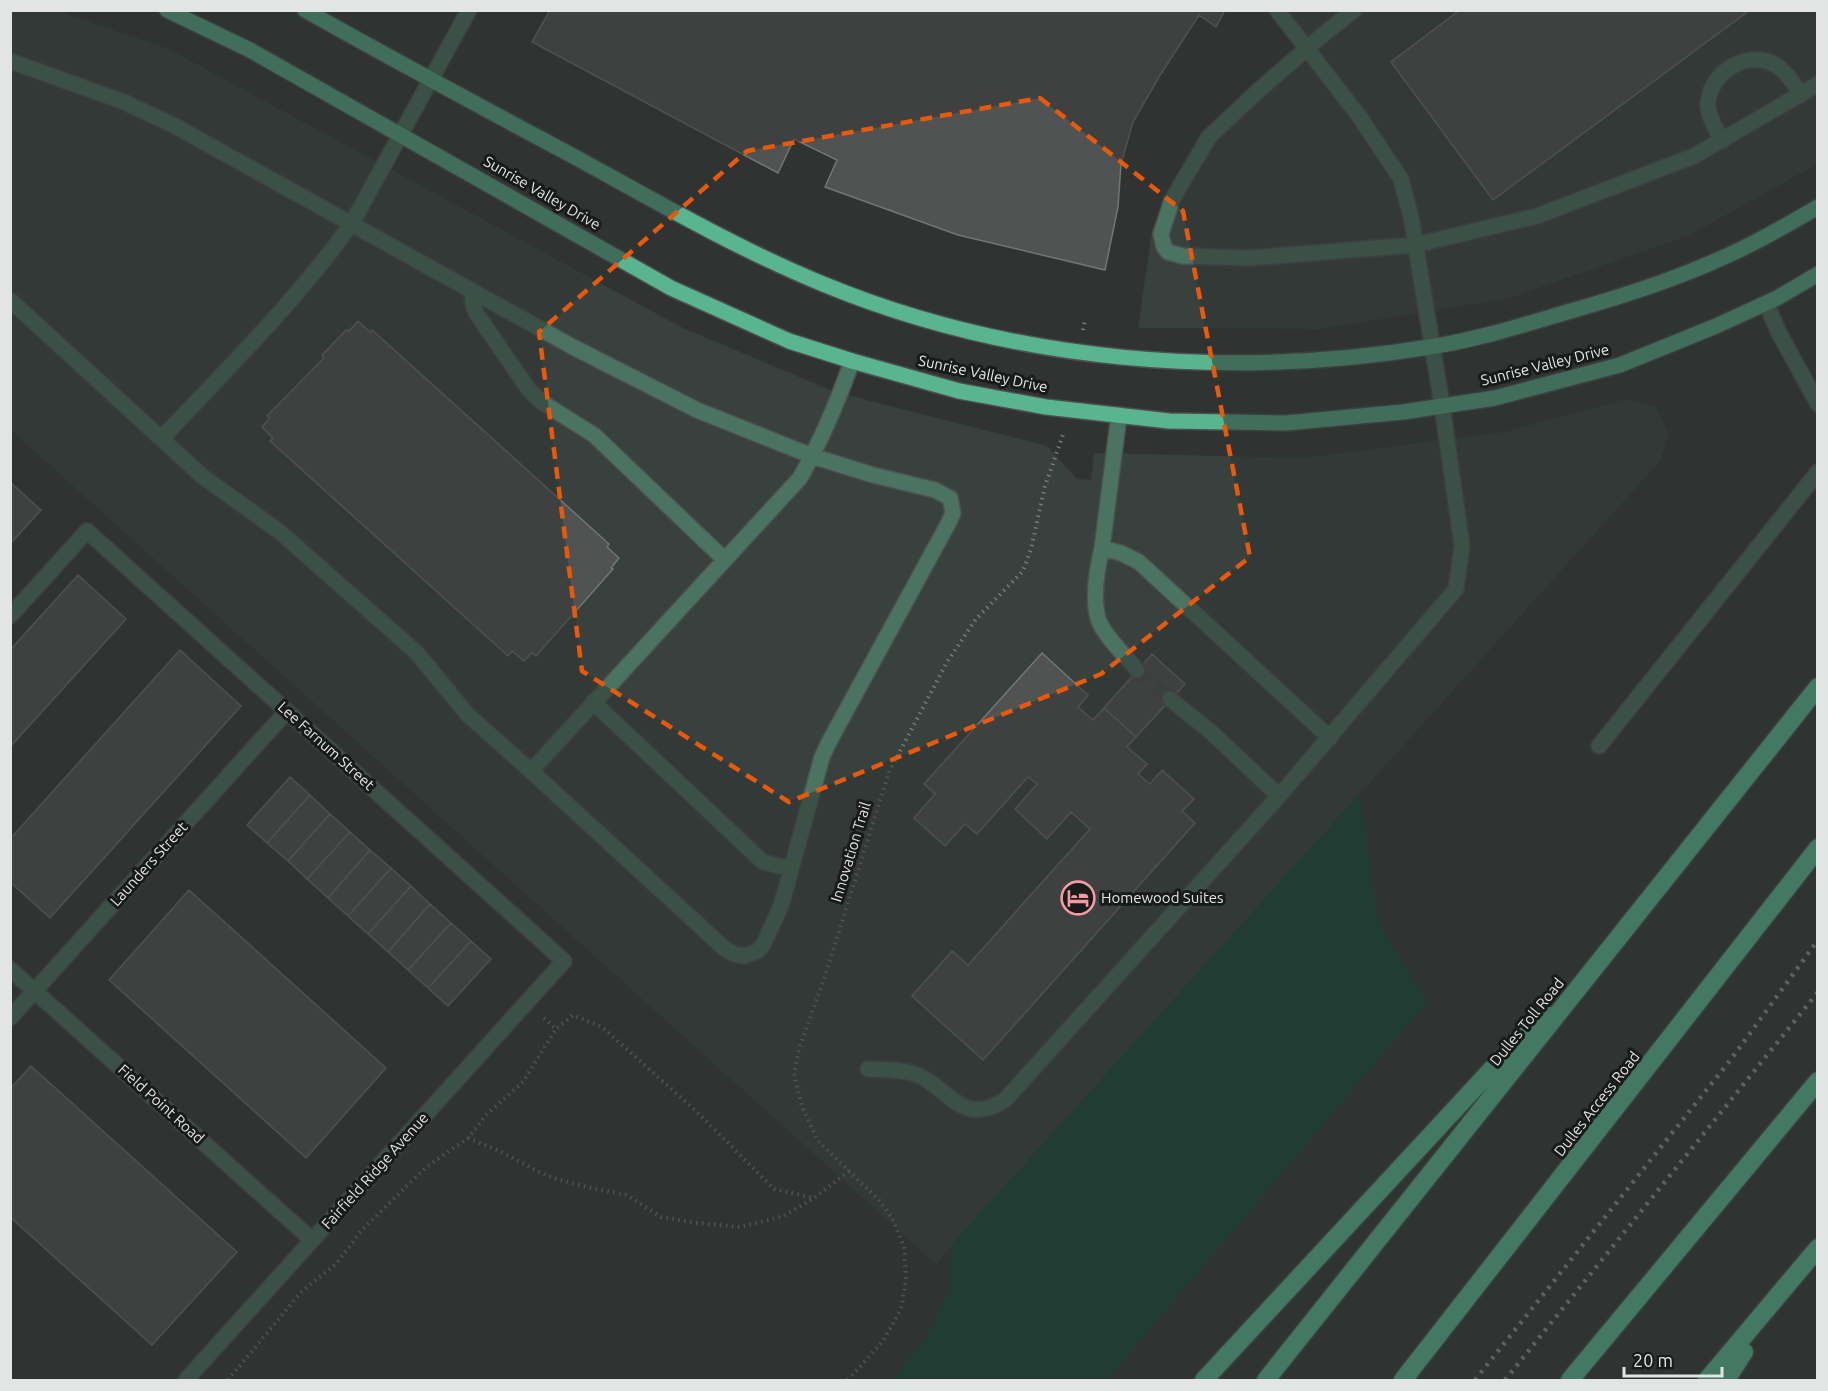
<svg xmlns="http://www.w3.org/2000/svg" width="1828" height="1391" font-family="Ubuntu,sans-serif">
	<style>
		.built { fill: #38413d }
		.green { fill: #114a35 }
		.building { fill: #505351; stroke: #737674; stroke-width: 1.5 }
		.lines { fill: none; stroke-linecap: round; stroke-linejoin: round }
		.minor-tunnel { stroke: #4b4e4c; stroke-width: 15; stroke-dasharray: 15 8; stroke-linecap: butt }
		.minor-casing { stroke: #4d4f4e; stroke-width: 18 }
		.major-casing { stroke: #4d4f4e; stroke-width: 18 }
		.highway-casing { stroke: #4d4f4e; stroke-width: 21 }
		.path { stroke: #777a78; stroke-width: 4; stroke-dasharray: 1.5 4.5; stroke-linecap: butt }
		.minor { stroke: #4a7461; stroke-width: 15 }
		.major { stroke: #58b58f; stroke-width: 15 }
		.highway { stroke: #5bcfa1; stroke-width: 18 }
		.rail { stroke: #979a98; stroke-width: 4.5; stroke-dasharray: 3 6; stroke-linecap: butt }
		.marked { fill: none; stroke: #e8590c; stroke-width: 4.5; stroke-dasharray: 12 8; stroke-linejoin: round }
		.labels { text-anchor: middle; stroke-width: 6; stroke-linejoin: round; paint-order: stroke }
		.street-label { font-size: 15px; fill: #e3e5e4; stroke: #191a1a }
		.poi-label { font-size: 15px; fill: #e3e5e4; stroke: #191a1a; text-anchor: start }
	</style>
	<rect width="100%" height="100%" fill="#303331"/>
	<!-- built -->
	<path class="built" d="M54,10L169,49L683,328L835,392L1047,446L1077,479L1091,480L1094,453L1304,458L1504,432L1627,399L1655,407L1669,433L1660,461L936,1264L11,430V11Z
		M1287,11H1817V164L1690,235L1510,298L1321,329L1138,328L1152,230L1192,147L1311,41Z"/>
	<!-- green -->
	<path class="green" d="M1360,793L1378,922L1427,1002L1107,1380H893L927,1336L949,1291L951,1245Z"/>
	<!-- building -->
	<path class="building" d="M550,10H1225L1216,27L1199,15L1159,77L1133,122L1121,164L1118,207L1105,270L958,235L825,187L837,160L794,139L778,173L532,42Z
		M1460,10H1750L1493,200L1391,62Z
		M358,321L370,332L372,330L609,544L607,547L619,558L611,568L613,569L536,656L532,653L524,661L512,651L508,656L270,441L273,438L262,427L270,418L267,416L324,358L322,355L346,330L349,331Z
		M10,482L41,510L10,544Z
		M78,575L126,619L10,747V650Z
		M180,650L241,706L50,918L10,882V839Z
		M1042,653L1088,695L1078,707L1093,720L1104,708L1136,737L1127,747L1147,764L1138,774L1150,784L1162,770L1194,799L1182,811L1195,823L983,1060L912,996L952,951L968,965L1090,829L1071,812L1047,839L1015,809L1037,784L1028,777L977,834L965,824L945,846L914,818L935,794L924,784Z
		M1152,654L1185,684L1136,737L1104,708Z
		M290,777L310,795L267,843L247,825Z
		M310,795L330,814L288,861L267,843Z
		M330,814L350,832L307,879L288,861Z
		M350,832L370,850L328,898L307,879Z
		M370,850L391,868L348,916L328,898Z
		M391,868L411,886L368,934L348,916Z
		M411,886L430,904L388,952L368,934Z
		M189,890L386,1068L306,1158L109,980Z
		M430,904L451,923L408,970L388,952Z
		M451,923L471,941L428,988L408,970Z
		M471,941L491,959L448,1006L428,988Z
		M31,1066L237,1252L152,1345L10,1217V1089Z"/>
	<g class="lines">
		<!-- minor-tunnel -->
		<path class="minor-tunnel" d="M1137,670L1170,699"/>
		<defs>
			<path id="minor" d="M1354,10L1325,33L1259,90L1209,137L1172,200L1161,234L1164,247L1168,252L1182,256L1249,258L1415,245L1537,216L1694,156L1818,84
				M10,61L124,102L175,126L573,347L697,410L812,456L873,475L935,490L950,498L953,513L948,524L829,742L822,757L781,906L763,945L758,951L744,956L734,954L725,949L531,771L800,478C821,441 838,401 852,361
				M1722,141C1717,131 1709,118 1708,107C1707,76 1741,52 1770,62C1784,68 1793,82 1801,95
				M475,292L472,301L476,313L529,390L543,403L594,435L725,560
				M10,300L202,476L280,532L417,653L467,714L531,771
				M1766,303L1778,331L1818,404
				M1119,415L1102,548L1121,553L1139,562L1330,738
				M162,438C227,369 296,301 352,223L469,10
				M1102,548C1097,569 1092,597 1098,618C1102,634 1126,656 1137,670
				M10,616L87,531L564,961L186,1380
				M1170,699L1211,732L1279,796
				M593,702L763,862L791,869
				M1599,746L1818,472
				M10,969L312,1240
				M10,1018L287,711
				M868,1069C883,1070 900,1069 915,1074C950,1087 960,1128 1005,1100L1279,796L1456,589L1462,546L1442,405L1411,217L1401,179L1359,116L1277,10"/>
			<path id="major" d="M167,10L250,50L671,288L789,341L852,361L959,391L1046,407L1169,421L1286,423L1403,412L1495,398L1620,365L1716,326L1777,298L1818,274
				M305,10C397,62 491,112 584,162C662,205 740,250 823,284C1012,362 1228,380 1430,347C1475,340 1520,326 1564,313C1631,294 1699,272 1761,239C1780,229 1799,218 1818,207"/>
			<path id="highway" d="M1204,1380L1544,1013
				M1266,1380L1818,687
				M1403,1380L1818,848
				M1570,1380L1818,1081
				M1707,1380L1818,1248
				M1726,1380L1744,1352"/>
		</defs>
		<!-- minor casing -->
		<use href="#minor" class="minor-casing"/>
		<!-- major casing -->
		<use href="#major" class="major-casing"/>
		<!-- highway casing -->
		<use href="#highway" class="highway-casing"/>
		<!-- path -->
		<path class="path" d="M1083,330L1085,319
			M544,1018L556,1029L573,1015L602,1027L695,1110L774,1189L814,1198L849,1171
			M468,1138L499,1151L547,1176L586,1187L627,1195L661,1217L695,1223L740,1227L784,1216L814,1198
			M228,1380L302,1291L336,1264L362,1230L425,1168L468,1138L487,1114L523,1082L556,1029
			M848,1380L883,1341L901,1309L906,1280L904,1247L892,1218L878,1199L818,1141L802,1107L794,1074L799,1049L825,976L889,772L947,662L976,619L1023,571L1031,549L1045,486L1064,432"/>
		<!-- minor -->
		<use href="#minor" class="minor"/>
		<!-- major -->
		<use href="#major" class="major"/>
		<!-- highway -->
		<use href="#highway" class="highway"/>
		<!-- rail -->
		<path class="rail" d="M1475,1380L1732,1058L1818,940
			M1505,1380L1818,992"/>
	</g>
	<!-- marked area -->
	<path d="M0 0H1828V1391H0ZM1040,98L1183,211L1250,557L1101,674L789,802L582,671L539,332L747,151Z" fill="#303331" fill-opacity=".55" fill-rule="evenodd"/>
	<path class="marked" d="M1040,98L1183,211L1250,557L1101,674L789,802L582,671L539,332L747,151Z"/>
	<!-- icons -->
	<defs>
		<symbol id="hotel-ring" viewBox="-11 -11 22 22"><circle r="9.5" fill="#191a1a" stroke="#f49aa2" stroke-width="1.5"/><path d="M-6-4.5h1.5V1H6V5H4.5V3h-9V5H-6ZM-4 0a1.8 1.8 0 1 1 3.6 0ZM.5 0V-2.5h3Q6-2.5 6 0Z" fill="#f49aa2"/></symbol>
	</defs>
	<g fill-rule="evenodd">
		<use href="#hotel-ring" x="1059" y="879" width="38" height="38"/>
	</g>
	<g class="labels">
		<!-- street labels -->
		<g class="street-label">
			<text transform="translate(542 193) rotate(30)" y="5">Sunrise Valley Drive</text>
			<text transform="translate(1545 365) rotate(-14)" y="5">Sunrise Valley Drive</text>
			<text transform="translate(983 374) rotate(12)" y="5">Sunrise Valley Drive</text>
			<text transform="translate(326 746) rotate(42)" y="5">Lee Farnum Street</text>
			<text transform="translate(851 852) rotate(-73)" y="5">Innovation Trail</text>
			<text transform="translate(149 864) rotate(-48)" y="5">Launders Street</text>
			<text transform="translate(1527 1022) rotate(-51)" y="5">Dulles Toll Road</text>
			<text transform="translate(161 1104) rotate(42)" y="5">Field Point Road</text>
			<text transform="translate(1597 1104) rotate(-52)" y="5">Dulles Access Road</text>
			<text transform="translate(375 1171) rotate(-48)" y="5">Fairfield Ridge Avenue</text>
		</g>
		<!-- poi labels -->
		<g class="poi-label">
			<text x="1101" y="903">Homewood Suites</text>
		</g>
	</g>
	<!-- border -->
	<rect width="1828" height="1391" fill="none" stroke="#e3e5e4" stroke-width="24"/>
	<!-- scale -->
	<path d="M1624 1367v9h98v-9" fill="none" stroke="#e3e5e4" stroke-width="3"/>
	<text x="1633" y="1367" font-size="18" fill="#e3e5e4" stroke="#191a1a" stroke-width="4.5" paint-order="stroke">20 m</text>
</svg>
